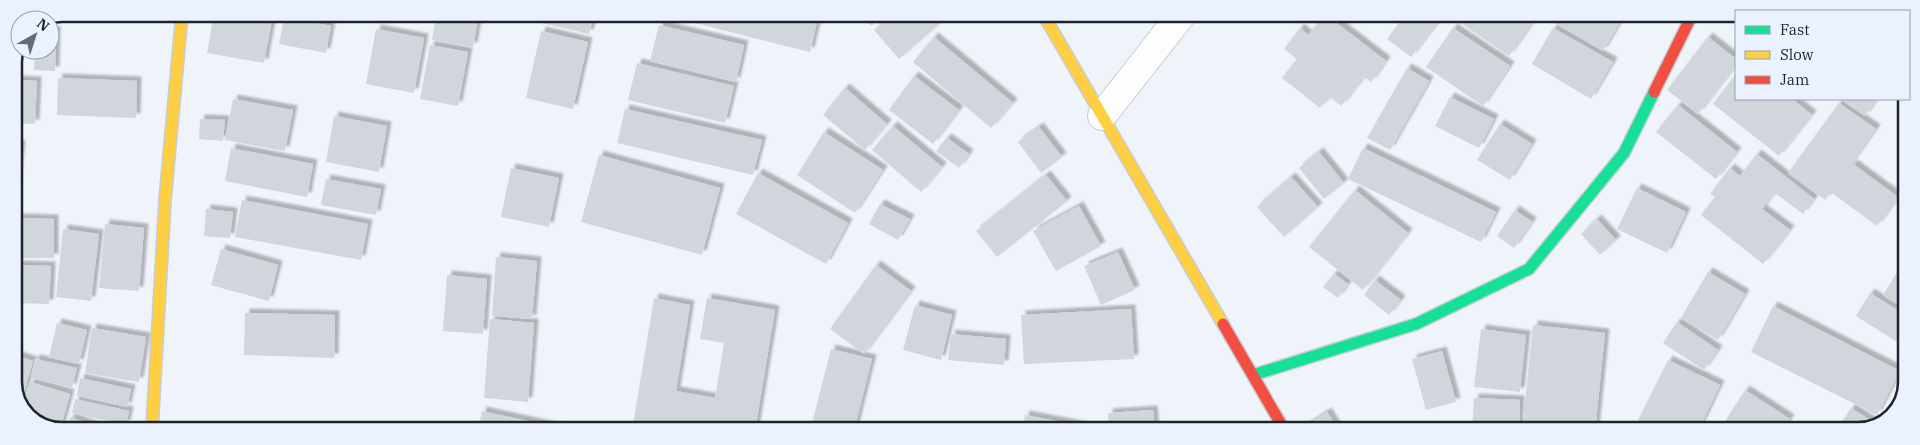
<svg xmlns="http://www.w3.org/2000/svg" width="1920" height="445" font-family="'IBM Plex Serif',serif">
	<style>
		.building { fill: #d1d5dc; filter: url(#shadow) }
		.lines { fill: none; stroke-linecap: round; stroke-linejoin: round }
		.street-casing { stroke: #c7ccd3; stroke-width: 30 }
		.fast-casing { stroke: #c7ccd3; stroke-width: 14 }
		.slow-casing { stroke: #c7ccd3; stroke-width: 14 }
		.jam-casing { stroke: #c7ccd3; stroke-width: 14 }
		.street { stroke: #fdfdfe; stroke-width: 28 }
		.fast { stroke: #16e098; stroke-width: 11 }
		.slow { stroke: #ffcf43; stroke-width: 11 }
		.jam { stroke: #f24e42; stroke-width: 11 }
		.rim { fill: none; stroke: #1f242b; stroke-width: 2.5 }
	</style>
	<defs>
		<filter id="shadow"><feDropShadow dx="4.5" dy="-4.5" stdDeviation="1" flood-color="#0004"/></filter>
	</defs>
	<rect width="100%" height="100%" fill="#eff3fa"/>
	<!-- building -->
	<path class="building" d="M214,14H273L264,63L207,53Z
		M330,14H368L367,22Z
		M436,14H479L473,47L432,40Z
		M544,14H594L589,34L542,23Z
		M680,14H819L810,52L679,19Z
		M862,14H886L871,26Z
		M892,14H939L944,20L899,59L874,30Z
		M1325,14L1386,61L1371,82L1364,77L1341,106L1330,97L1320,108L1282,78L1297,59L1284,49L1300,28L1308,35Z
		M1406,14L1444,15L1411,57L1387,39Z
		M1449,15H1520L1532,23L1509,56Z
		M1560,15H1624L1603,51L1555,23Z
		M284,17L331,26L326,53L279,44Z
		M659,25L744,45L736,82L650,61Z
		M1453,28L1510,66L1483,106L1426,67Z
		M1553,28L1613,62L1591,99L1532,64Z
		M376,29L424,38L414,93L366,84Z
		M50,31H56L55,71L34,70L35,50H50Z
		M541,31L588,42L573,109L526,98Z
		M934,37L1013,103L991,128L913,62Z
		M1708,37L1736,59V65L1698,114L1667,90Z
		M430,45L468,52L458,106L420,99Z
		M637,63L734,86L725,123L628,100Z
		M1407,68L1429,81L1390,150L1367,138Z
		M1736,74V99H1792L1812,115L1779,156L1713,104Z
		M914,76L959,110L933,144L889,110Z
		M58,78L137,81L136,118L57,115Z
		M14,80L37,81L35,124L14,123Z
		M845,88L887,124L865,150L823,115Z
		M1450,97L1494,119L1479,148L1435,126Z
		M233,99L293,110L285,151L225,140Z
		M1840,99H1877L1865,116Z
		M1906,100V112L1900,108Z
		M1839,103L1876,129L1825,200L1788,173Z
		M1678,105L1737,152L1716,179L1656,132Z
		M625,109L762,140L753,175L617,143Z
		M334,116L387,126L379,172L326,162Z
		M200,119L225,120L223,141L199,139Z
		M1500,124L1532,144L1510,180L1477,160Z
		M893,126L942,167L921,192L872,150Z
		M1039,127L1062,157L1041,173L1018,142Z
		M824,132L883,170L855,213L797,175Z
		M947,138L969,154L959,168L936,151Z
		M14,144L21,145L15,200H14Z
		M231,148L313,164L307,197L225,181Z
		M1363,148L1496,212L1481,242L1348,179Z
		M1319,152L1344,183L1324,199L1299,168Z
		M1757,154L1814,199L1803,214L1775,193L1762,209L1790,230L1763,264L1701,215L1715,197L1710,194L1730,168L1740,176Z
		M599,155L720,188L702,255L581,222Z
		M1853,164L1898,197L1877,226L1832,193Z
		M511,168L559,178L549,227L501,217Z
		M758,173L848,223L826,264L736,214Z
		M1046,175L1067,201L997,257L976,231Z
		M1291,177L1318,207L1284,237L1257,207Z
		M326,179L381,189L376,215L321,205Z
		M1637,188L1686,212L1667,253L1617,229Z
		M1355,190L1408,233L1363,290L1309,247Z
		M242,200L368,224L361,260L235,237Z
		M880,204L910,219L898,240L869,224Z
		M1079,206L1101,246L1056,271L1033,231Z
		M206,209L233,212L230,238L204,236Z
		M1515,210L1532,222L1514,248L1497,236Z
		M14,218L54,219V258H14Z
		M1597,219L1616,240L1600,255L1581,234Z
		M105,224L144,228L139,291L99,288Z
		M63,229L99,234L91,301L56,297Z
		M221,249L278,265L269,301L211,285Z
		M1118,252L1135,290L1101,305L1084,266Z
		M496,257L537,261L532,319L492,316Z
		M1905,260V309L1883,295Z
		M14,265L51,266L49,304L14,303Z
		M876,265L911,291L864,354L830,329Z
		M1708,272L1745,294L1718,340L1681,318Z
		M1334,274L1348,284L1338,298L1323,287Z
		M447,275L487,279L483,334L443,331Z
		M1375,280L1401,300L1389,315L1364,295Z
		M1870,293L1905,315V347L1856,316Z
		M654,298L690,305L676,391L715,398L724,343L700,339L707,298L775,310L755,431H632Z
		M915,305L952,315L941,360L903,350Z
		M1773,306L1900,371L1877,415L1751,352Z
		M1131,309L1134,359L1024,364L1021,315Z
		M245,313L335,315L334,358L244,355Z
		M490,319L534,323L528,402L484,398Z
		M1677,322L1718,350L1704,370L1663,343Z
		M57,323L87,330L79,364L49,357Z
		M1533,325L1605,333L1595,431H1522Z
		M92,328L146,337L139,382L85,373Z
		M1481,329L1526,335L1520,392L1474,387Z
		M951,334L1006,339L1004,365L948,360Z
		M831,349L872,359L854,431H810Z
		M1442,351L1456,402L1426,410L1412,359Z
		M14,355L33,361L21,403L14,389Z
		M35,359L77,368L72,388L31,378Z
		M1668,360L1720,385L1698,431H1659L1638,420Z
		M80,378L131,389L127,407L77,396Z
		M30,382L70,394L60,430H53L26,415L22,406Z
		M1745,390L1790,419L1782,431H1719Z
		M1474,398L1520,400L1519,431H1472Z
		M75,399L129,411L126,425L72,413Z
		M1851,408L1877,425L1858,431L1837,430Z
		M1153,410L1155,431H1109L1108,413Z
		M482,411L564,429V431L478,430Z
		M1327,412L1339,431H1305L1303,428Z
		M1025,415L1098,429V431H1022Z
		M70,417L105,430H66Z
		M1635,424L1648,431H1631Z"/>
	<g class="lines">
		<defs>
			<path id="street" d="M1102,116L1182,14"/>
			<path id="fast" d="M1253,375L1416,324L1529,269L1624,153L1654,92"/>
			<path id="slow" d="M1043,14L1223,324
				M152,430L165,200L182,14"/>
			<path id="jam" d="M1654,92L1692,15
				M1223,324L1285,431"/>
		</defs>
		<!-- street casing -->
		<use href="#street" class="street-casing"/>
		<!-- fast casing -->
		<use href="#fast" class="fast-casing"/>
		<!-- slow casing -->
		<use href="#slow" class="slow-casing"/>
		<!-- jam casing -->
		<use href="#jam" class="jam-casing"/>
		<!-- street -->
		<use href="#street" class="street"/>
		<!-- fast -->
		<use href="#fast" class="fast"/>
		<!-- slow -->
		<use href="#slow" class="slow"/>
		<!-- jam -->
		<use href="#jam" class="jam"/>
	</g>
	<!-- crop -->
	<path d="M0 0H1920V445H0ZM62 22H1858A40 40 0 0 1 1898 62V382A40 40 0 0 1 1858 422H62A40 40 0 0 1 22 382V62A40 40 0 0 1 62 22Z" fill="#eaf2ff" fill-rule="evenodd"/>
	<path class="rim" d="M62 22H1858A40 40 0 0 1 1898 62V382A40 40 0 0 1 1858 422H62A40 40 0 0 1 22 382V62A40 40 0 0 1 62 22Z"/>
	<!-- legend -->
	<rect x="1735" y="10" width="175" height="90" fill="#eaf2ff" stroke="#99a0aa"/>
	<rect x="1745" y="26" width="25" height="8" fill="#16e098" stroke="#99a0aa"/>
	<text x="1780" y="35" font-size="15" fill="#1f242b">Fast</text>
	<rect x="1745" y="51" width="25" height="8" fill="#ffcf43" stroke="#99a0aa"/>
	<text x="1780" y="60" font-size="15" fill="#1f242b">Slow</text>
	<rect x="1745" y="76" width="25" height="8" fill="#f24e42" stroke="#99a0aa"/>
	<text x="1780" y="85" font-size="15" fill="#1f242b">Jam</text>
	<!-- north arrow -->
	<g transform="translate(35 35) rotate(39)"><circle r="24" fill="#eaf2ff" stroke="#99a0aa"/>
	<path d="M0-4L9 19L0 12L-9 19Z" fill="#686c73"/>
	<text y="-8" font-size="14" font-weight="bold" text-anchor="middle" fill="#1f242b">N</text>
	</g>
</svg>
